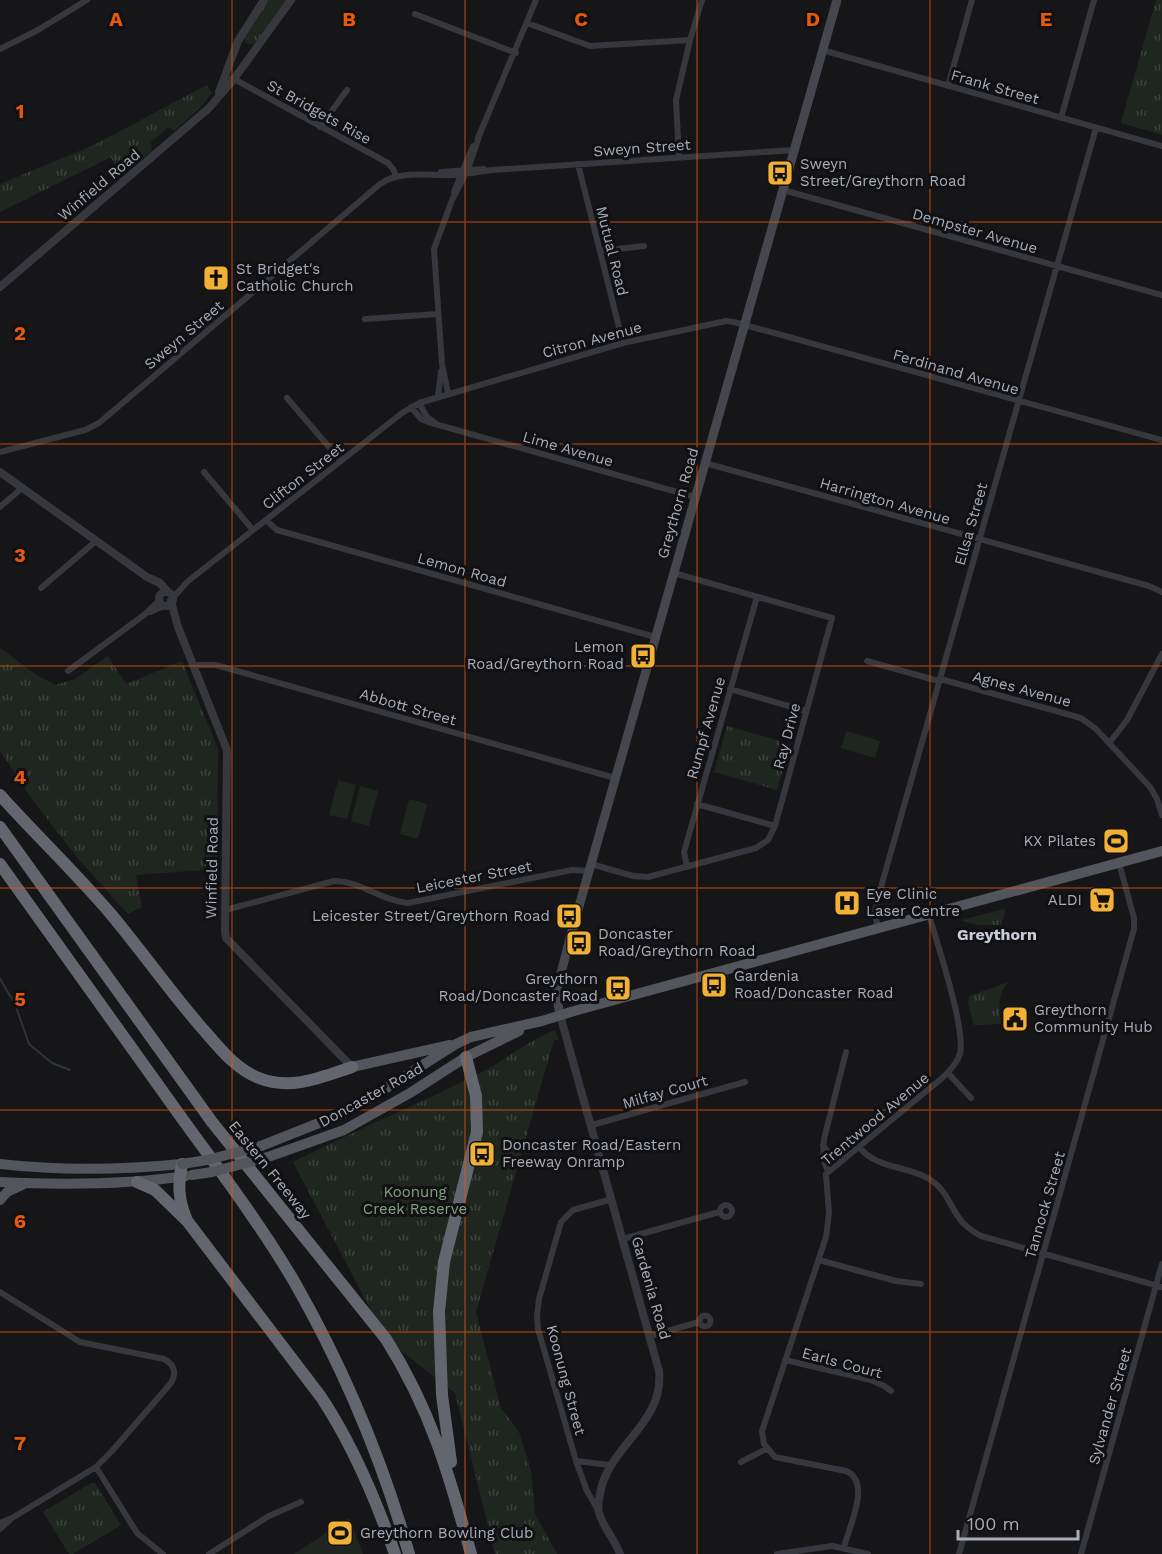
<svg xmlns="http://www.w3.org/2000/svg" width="1162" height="1554" font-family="'Work Sans',sans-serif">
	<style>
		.grass { fill: url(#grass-tufts) }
		.garden { fill: #1e261f }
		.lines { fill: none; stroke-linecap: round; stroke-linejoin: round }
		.stream { stroke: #2c353c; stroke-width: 2 }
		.minor { stroke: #37383d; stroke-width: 6 }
		.tertiary { stroke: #37383d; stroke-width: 8 }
		.secondary { stroke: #45474d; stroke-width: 9 }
		.primary { stroke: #53555c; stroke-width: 10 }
		.motorway { stroke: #63666e; stroke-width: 12 }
		.primary-bridge { stroke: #53555c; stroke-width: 10 }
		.grid { fill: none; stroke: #e8590c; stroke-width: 1.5; stroke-opacity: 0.55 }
		.labels { text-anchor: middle; stroke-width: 6; stroke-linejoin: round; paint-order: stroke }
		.street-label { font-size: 15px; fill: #a8adb8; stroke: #111113 }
		.poi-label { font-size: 15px; fill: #a8adb8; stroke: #111113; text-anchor: start }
		.park-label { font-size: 15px; fill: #7fa381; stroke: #111113 }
		.neighbourhood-label { font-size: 16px; font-weight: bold; fill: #c9ccd4; stroke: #111113 }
		.grid-label { font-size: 20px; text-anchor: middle; font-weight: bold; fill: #e8590c; stroke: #111113; stroke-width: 6; stroke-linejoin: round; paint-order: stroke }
	</style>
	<defs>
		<pattern id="grass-tufts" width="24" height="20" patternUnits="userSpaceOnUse" patternTransform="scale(1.5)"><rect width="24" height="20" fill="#1e261f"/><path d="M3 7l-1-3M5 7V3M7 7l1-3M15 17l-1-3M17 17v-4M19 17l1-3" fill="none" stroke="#3c433d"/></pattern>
	</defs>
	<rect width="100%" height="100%" fill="#161618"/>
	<!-- grass -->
	<path class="grass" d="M267,0H287L255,43L252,45L246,43L244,37Z
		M1156,0H1162V135L1121,123Z
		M207,85L212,93L200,108L174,131L169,127L151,142L152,151L120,177L111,157L0,212V184L94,145Z
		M0,648L35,674L55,685L75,679L108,656L126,684L182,661L218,749L217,869L136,875L142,907L128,914L79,860L34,802L0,751Z
		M727,726L790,744L777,790L714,772Z
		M1005,909L1004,917L1000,925H976L961,920Z
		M1006,983H1008C997,993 999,1010 1001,1024L974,1025L968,1003L969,996Z
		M555,1030L559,1040H554L476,1312L501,1408L519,1432L531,1471L535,1514L557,1554H495L455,1393L386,1339L293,1162C356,1130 421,1103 484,1071C508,1058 529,1040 555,1030Z
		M91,1483H95L121,1525L73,1554H69L43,1512Z"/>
	<!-- garden -->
	<path class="garden" d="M846,731L880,741L875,758L841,748Z
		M338,780L356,785L347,819L329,815Z
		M360,786L378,791L369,826L351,821Z
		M409,799L427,804L418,839L400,834Z
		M349,1518L363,1554H294Z"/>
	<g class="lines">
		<!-- stream -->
		<path class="stream" d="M0,979L15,1004L29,1044L52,1063L70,1070"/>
		<!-- minor -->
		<path class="minor" d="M415,14L516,53
			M527,23L590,46L690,40
			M0,49L38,30L87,0
			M822,50L1162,146
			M232,78L388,163L393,169L396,176
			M948,86L972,0
			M1061,118L1094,0
			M320,127L347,90
			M478,138L536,0
			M679,158L676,100L690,40L702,0
			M578,164L623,343
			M441,172L484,169
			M783,190L1162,295
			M454,192L473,146
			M600,251L644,246
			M365,319L438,314
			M448,393L442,364L434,249L452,200L468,169L480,134
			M438,396L441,371
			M287,398L341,461
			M419,403L427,417L435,423
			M411,407L421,419L428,422L695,497
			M0,452L85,430L99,423L380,184C400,170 427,176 450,175C464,175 478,172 492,170L794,150
			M705,463L1149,586L1162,592
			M204,472L253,530
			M0,507L22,488
			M266,520L277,530L655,637
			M41,588L96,541
			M172,599L187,582L402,413L419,403L623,343L726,321L734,322L1162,440
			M150,612L164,606
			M867,661L935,680H944L1081,718L1096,729L1150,787L1157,799L1162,815
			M193,665H216L615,778
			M68,671L144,615L160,600
			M730,689L806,711
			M1110,742L1127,720L1162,654
			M697,804L775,826
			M591,864L633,876L648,877L756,848L768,840L775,826L832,618L674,573
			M687,867L684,852L757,597
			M225,910L334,881C360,881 382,901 408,903L572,870L589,871
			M878,929L875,912L883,880L1096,128
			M948,1073L971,1098
			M592,1125L745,1082
			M823,1145L836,1165
			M859,1147C878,1170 908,1165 931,1180C946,1190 949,1204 959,1218C964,1226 972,1231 981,1236L1162,1287
			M828,1171L823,1159L824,1139L846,1052
			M720 1211a6 6 0 1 1 12 0a6 6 0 1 1-12 0Z
			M623,1239L719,1212
			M819,1260L896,1281L921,1284
			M0,1292L80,1342L164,1359C174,1364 177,1373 171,1383L112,1451L96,1467L12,1518L0,1523
			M699.5 1321a5.5 5.5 0 1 1 11 0a5.5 5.5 0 1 1-11 0Z
			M650,1336L699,1322
			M785,1360L871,1380L884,1386L891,1391
			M576,1461L610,1465
			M741,1462L766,1449
			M96,1467L137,1533L163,1554
			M598,1510L587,1491L576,1461L538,1329L537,1315L539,1299L561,1222L573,1210L612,1199
			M0,1529L10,1520
			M844,1547C849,1527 872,1481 846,1471L775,1457L764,1444L762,1431L826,1237L829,1213L826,1174L941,1079C949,1072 956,1065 960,1054C966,1029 937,943 929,915
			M209,1554L269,1516L301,1502
			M777,1554L832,1546L868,1554
			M959,1554L1134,929V918L1119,863
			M1081,1554L1162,1264"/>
		<!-- tertiary -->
		<path class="tertiary" d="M219,92L238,41L264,0
			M0,287L209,108L234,79L291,0
			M0,472L147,577L160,583L167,591
			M159 599a7 7 0 1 1 14 0a7 7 0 1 1-14 0Z
			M171,601L178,627L227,750L225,931L226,938L352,1067
			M560,1015L659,1371C665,1423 607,1447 600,1494C599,1500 597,1507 599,1513C603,1527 615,1540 620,1554"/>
		<!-- secondary -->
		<path class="secondary" d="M560,1015L556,993L570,938L837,0"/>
		<!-- primary -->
		<path class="primary" d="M352,1067L450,1045
			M261,1146L339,1115L377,1094L456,1044L471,1037L542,1021L574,1011L1162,851
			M268,1157L344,1130L410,1093L466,1057L519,1031
			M0,1164C61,1171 121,1170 182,1164
			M0,1182C62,1185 124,1185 186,1176
			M0,1200L7,1192L22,1185"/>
		<!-- motorway -->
		<path class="motorway" d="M0,795C36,835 75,872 110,913C141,950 169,990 201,1027C218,1046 235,1069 259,1078C291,1091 322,1077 352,1067
			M0,827L212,1122L386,1339C431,1410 449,1474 471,1554
			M0,864C53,939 107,1014 161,1089C206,1153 255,1215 295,1283C344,1369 382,1459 409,1554
			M182,1164C178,1184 178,1198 186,1218
			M137,1182L155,1190L188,1222L321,1397C353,1445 376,1500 395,1554
			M451,1462L442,1395L439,1312L444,1262L477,1132L476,1096L466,1057"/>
		<!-- primary-bridge -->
		<path class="primary-bridge" d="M182,1164L207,1160L261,1146
			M192,1175L212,1172L268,1157"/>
	</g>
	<!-- grid -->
	<path class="grid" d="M232,0V1554M465,0V1554M697,0V1554M930,0V1554M0,222H1162M0,444H1162M0,666H1162M0,888H1162M0,1110H1162M0,1332H1162"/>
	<!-- icons -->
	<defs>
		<symbol id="bus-square" viewBox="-11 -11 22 22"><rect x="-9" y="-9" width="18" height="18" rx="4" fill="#f2b134" stroke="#111113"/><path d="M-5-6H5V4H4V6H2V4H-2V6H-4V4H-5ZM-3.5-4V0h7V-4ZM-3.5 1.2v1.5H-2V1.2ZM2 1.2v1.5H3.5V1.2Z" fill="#111"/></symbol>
		<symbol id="church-square" viewBox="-11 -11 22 22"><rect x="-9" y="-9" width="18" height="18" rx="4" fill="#f2b134" stroke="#111113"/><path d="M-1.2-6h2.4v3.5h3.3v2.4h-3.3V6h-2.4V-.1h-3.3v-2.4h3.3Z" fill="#111"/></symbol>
		<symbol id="stadium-square" viewBox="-11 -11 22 22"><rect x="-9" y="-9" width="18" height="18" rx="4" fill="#f2b134" stroke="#111113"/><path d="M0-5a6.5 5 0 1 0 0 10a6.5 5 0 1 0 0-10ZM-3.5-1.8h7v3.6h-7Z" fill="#111"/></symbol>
		<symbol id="supermarket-square" viewBox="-11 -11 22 22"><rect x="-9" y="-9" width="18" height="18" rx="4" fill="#f2b134" stroke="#111113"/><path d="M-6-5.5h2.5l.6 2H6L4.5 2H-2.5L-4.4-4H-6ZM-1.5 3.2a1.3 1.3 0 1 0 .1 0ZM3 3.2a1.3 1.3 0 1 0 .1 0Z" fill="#111"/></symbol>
		<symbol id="hospital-square" viewBox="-11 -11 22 22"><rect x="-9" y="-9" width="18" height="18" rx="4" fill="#f2b134" stroke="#111113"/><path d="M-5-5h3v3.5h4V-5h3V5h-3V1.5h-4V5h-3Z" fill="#111"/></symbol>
		<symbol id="civic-square" viewBox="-11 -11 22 22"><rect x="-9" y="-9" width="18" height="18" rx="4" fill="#f2b134" stroke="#111113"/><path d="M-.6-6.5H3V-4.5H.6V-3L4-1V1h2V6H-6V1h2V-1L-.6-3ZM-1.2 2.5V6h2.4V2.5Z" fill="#111"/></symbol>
	</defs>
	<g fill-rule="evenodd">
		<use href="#bus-square" x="765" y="158" width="30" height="30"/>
		<use href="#church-square" x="201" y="263" width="30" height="30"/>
		<use href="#bus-square" x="628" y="641" width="30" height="30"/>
		<use href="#stadium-square" x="1101" y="826" width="30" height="30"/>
		<use href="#supermarket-square" x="1087" y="885" width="30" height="30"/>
		<use href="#hospital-square" x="832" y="888" width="30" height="30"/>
		<use href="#bus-square" x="554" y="901" width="30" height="30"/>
		<use href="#bus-square" x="564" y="928" width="30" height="30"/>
		<use href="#bus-square" x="699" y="970" width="30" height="30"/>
		<use href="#bus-square" x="603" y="973" width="30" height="30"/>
		<use href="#civic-square" x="1000" y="1004" width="30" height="30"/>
		<use href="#bus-square" x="467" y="1139" width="30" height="30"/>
		<use href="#stadium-square" x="325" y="1518" width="30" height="30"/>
	</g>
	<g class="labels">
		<!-- street labels -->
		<g class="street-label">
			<text transform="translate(995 87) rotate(16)" y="5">Frank Street</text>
			<text transform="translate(319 112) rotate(29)" y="5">St Bridgets Rise</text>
			<text transform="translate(642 148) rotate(-4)" y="5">Sweyn Street</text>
			<text transform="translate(99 185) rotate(-40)" y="5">Winfield Road</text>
			<text transform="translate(975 231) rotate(16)" y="5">Dempster Avenue</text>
			<text transform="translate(612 251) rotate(76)" y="5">Mutual Road</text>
			<text transform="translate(184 335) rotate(-40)" y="5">Sweyn Street</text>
			<text transform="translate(592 340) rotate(-15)" y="5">Citron Avenue</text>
			<text transform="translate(956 372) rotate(16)" y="5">Ferdinand Avenue</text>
			<text transform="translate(568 449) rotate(16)" y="5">Lime Avenue</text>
			<text transform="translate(303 476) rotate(-38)" y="5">Clifton Street</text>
			<text transform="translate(885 501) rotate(16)" y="5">Harrington Avenue</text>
			<text transform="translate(678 503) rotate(-74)" y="5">Greythorn Road</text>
			<text transform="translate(971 524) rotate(-74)" y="5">Ellsa Street</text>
			<text transform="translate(462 570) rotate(16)" y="5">Lemon Road</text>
			<text transform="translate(1022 689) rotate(15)" y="5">Agnes Avenue</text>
			<text transform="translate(408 707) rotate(16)" y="5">Abbott Street</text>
			<text transform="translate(706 728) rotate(-74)" y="5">Rumpf Avenue</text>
			<text transform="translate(787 736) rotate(-75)" y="5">Ray Drive</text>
			<text transform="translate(212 868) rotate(-89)" y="5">Winfield Road</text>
			<text transform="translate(474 877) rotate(-11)" y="5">Leicester Street</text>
			<text transform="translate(665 1092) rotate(-16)" y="5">Milfay Court</text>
			<text transform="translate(371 1095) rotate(-29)" y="5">Doncaster Road</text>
			<text transform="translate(875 1119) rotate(-40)" y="5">Trentwood Avenue</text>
			<text transform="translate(270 1170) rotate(51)" y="5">Eastern Freeway</text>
			<text transform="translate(1045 1205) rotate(-74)" y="5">Tannock Street</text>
			<text transform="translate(651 1288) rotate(74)" y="5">Gardenia Road</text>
			<text transform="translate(842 1363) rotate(15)" y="5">Earls Court</text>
			<text transform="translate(566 1380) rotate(75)" y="5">Koonung Street</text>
			<text transform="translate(1110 1406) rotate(-74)" y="5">Sylvander Street</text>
		</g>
		<!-- poi labels -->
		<g class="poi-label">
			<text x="800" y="169">Sweyn<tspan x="800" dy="17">Street/Greythorn Road</tspan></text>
			<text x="236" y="274">St Bridget's<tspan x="236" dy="17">Catholic Church</tspan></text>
			<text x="624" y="652" text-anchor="end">Lemon<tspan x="624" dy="17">Road/Greythorn Road</tspan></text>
			<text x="1096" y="846" text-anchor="end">KX Pilates</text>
			<text x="866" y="899">Eye Clinic<tspan x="866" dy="17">Laser Centre</tspan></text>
			<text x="1082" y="905" text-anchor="end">ALDI</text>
			<text x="550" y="921" text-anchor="end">Leicester Street/Greythorn Road</text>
			<text x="598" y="939">Doncaster<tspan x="598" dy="17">Road/Greythorn Road</tspan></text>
			<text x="734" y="981">Gardenia<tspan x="734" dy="17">Road/Doncaster Road</tspan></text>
			<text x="598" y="984" text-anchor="end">Greythorn<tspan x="598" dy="17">Road/Doncaster Road</tspan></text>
			<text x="1034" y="1015">Greythorn<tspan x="1034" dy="17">Community Hub</tspan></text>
			<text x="502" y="1150">Doncaster Road/Eastern<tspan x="502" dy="17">Freeway Onramp</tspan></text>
			<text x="360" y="1538">Greythorn Bowling Club</text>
		</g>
		<!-- park labels -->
		<g class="park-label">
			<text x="415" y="1197">Koonung<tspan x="415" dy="17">Creek Reserve</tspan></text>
		</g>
		<!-- neighbourhood labels -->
		<g class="neighbourhood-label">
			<text x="997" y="940">Greythorn</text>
		</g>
	</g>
	<g class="grid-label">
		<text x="116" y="26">A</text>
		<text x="349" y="26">B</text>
		<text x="581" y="26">C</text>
		<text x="813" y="26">D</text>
		<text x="1046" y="26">E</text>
		<text x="20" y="118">1</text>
		<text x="20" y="340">2</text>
		<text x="20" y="562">3</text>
		<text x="20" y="784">4</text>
		<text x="20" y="1006">5</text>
		<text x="20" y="1228">6</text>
		<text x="20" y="1450">7</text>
	</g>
	<!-- scale -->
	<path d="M958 1530v9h120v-9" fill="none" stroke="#a8adb8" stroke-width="3"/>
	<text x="967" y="1530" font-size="18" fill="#a8adb8" stroke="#111113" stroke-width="4.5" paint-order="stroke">100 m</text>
</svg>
